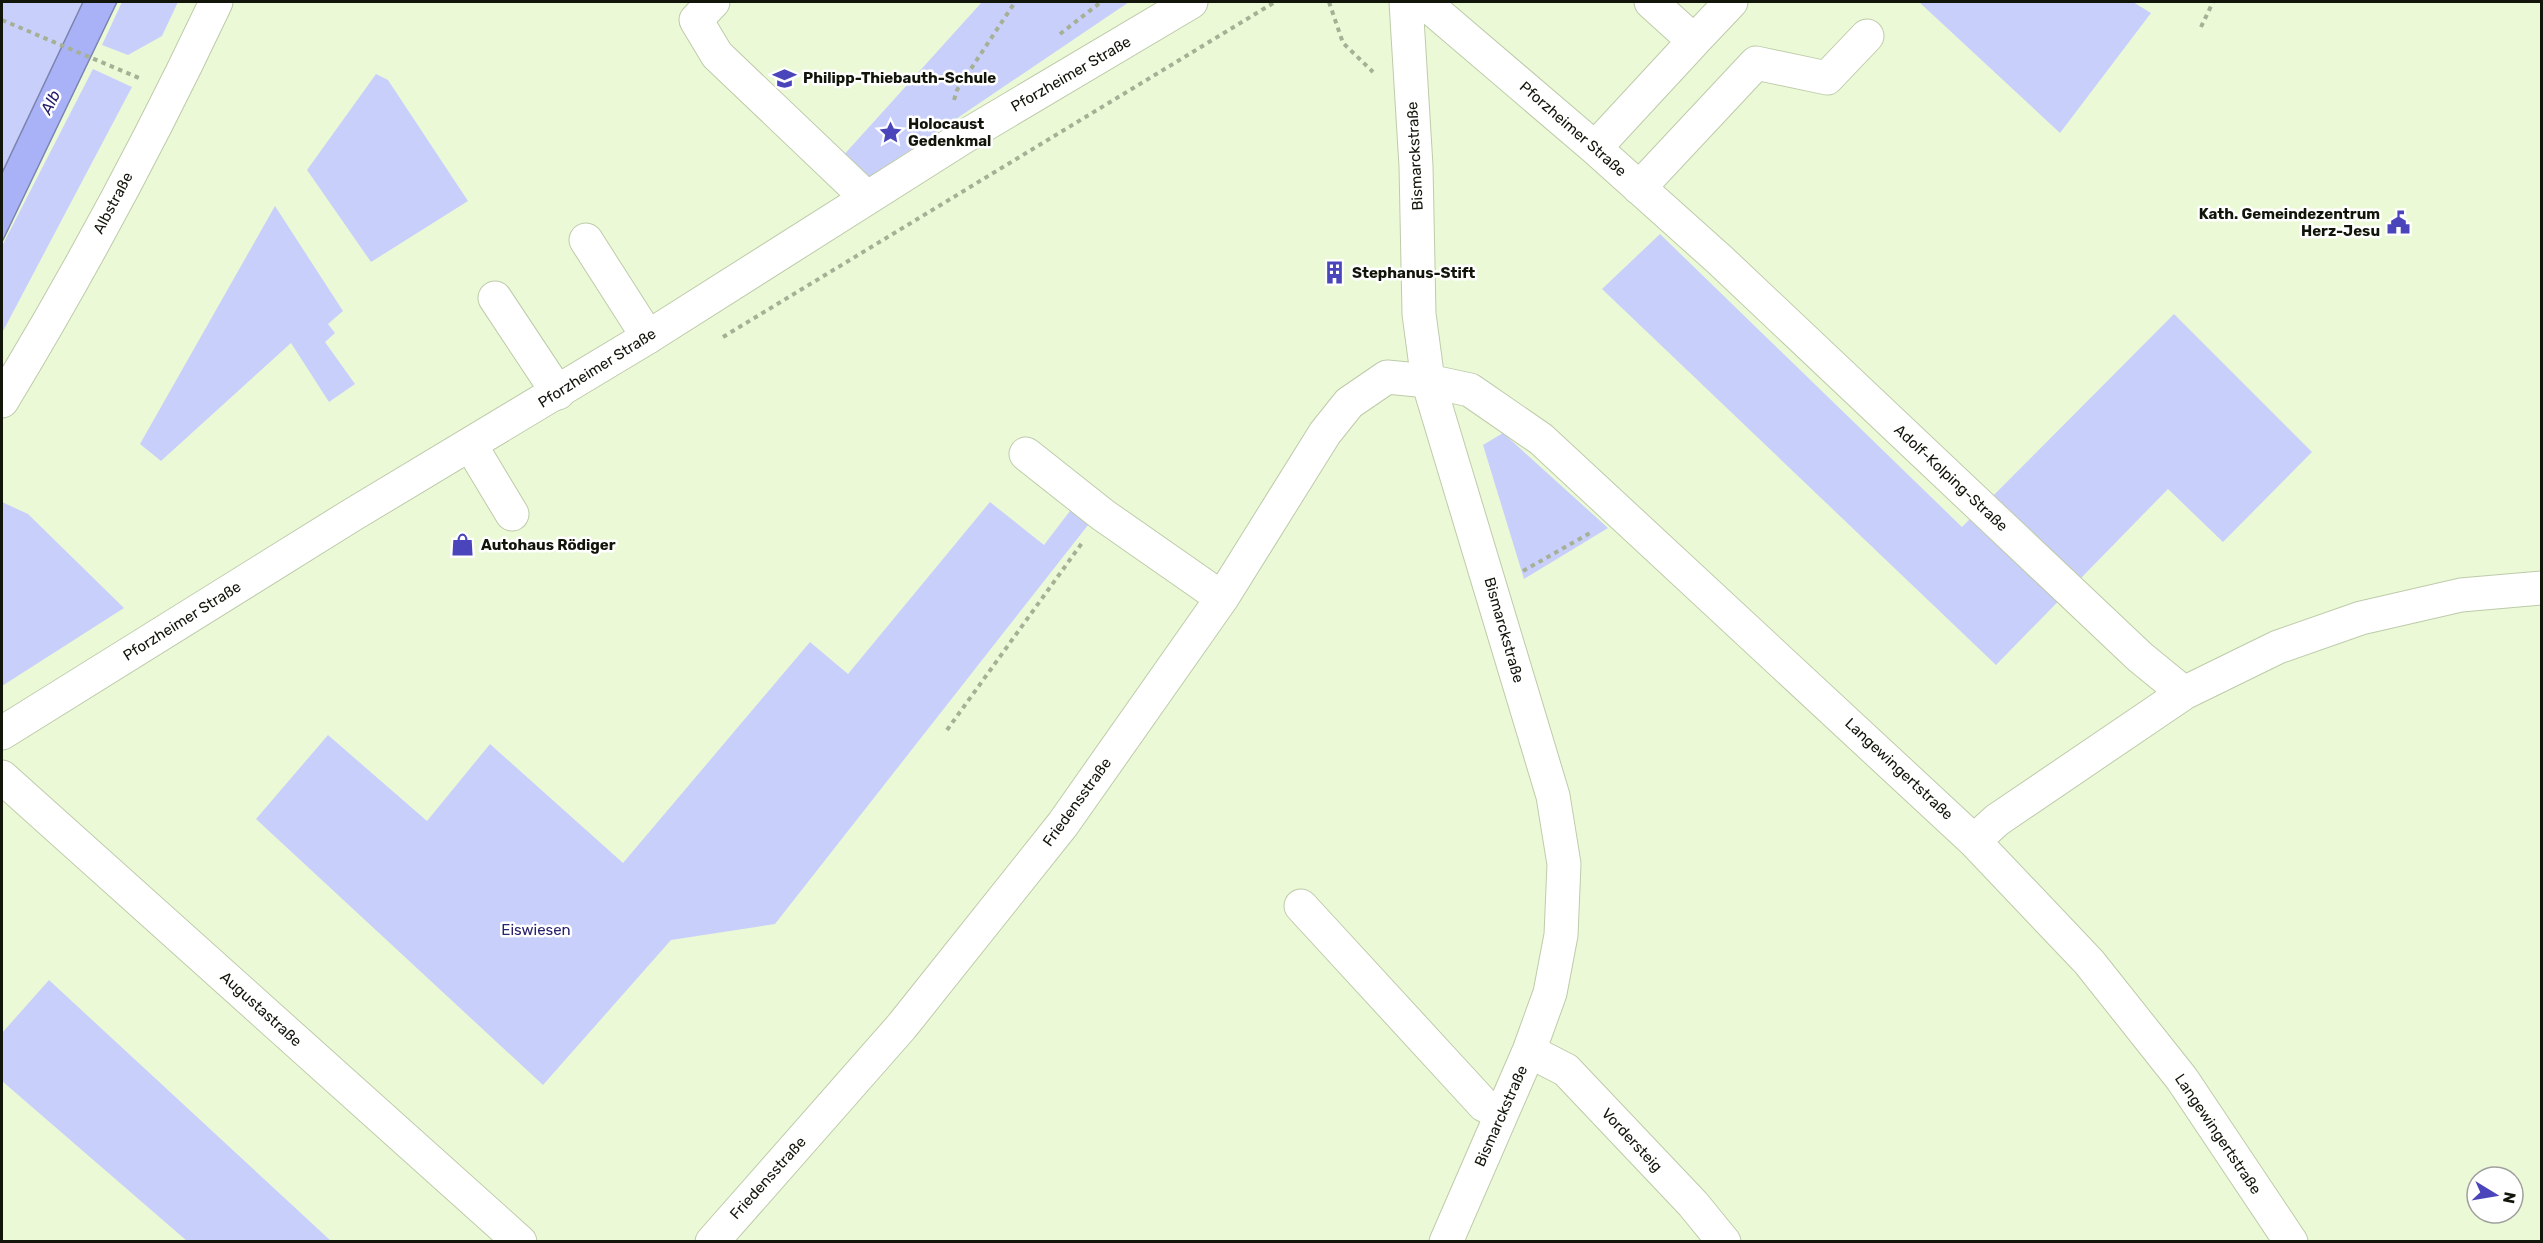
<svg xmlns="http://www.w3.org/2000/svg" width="2543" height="1243" font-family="Rubik,sans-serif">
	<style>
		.green { fill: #c9cffb }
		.water { fill: #a9b2f7; stroke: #7b83b0; stroke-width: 1.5 }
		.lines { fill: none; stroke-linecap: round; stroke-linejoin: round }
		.minor-casing { stroke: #becbaa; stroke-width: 35 }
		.major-casing { stroke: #becbaa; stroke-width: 35 }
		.path { stroke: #a5b095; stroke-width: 4; stroke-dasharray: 4.5 4.5; stroke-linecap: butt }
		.minor { stroke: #fff; stroke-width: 33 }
		.major { stroke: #fff; stroke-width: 33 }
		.labels { text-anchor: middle; stroke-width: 5; stroke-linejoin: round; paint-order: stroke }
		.street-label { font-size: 15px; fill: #11150a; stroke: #fff }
		.poi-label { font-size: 15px; font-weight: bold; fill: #11150a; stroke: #fff; text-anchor: start }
		.park-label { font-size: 15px; fill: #272370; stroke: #fff }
		.water-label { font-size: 16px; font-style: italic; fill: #221b69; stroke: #fff }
	</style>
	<rect width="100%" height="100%" fill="#ebf9d7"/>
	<!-- green -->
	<path class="green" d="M2,2H83L2,173Z
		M122,2H178L162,36L128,55L102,45Z
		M982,2H1129L863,182L841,158Z
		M1919,2H2133L2151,13L2060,133Z
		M93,69L132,87L2,333V246Z
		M376,74L388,80L468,201L371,262L307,170Z
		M275,206L343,311L328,324L335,333L325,342L355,384L329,402L291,343L161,461L140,444Z
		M1660,234L1962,527L2174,314L2312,452L2223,542L2168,489L1996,665L1602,289Z
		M1503,433L1608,528L1524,579L1483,445Z
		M2,502L28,514L124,608L2,686Z
		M990,502L1044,545L1073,507L1092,520L775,924L671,940L543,1085L256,819L328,735L427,821L490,744L623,863L810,642L848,674Z
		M49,980L331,1241H187L2,1081V1033Z"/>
	<!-- water -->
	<path class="water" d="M83,2H117L2,242V173Z"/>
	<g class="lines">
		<defs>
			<path id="minor" d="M713,2L696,20L717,55L866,197
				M1406,2L1416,166L1419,314L1428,381L1553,796L1564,864L1561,935L1550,993L1529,1051L1446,1242
				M1424,2L1595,148L1720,260L2140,657L2184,693
				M1694,41L1731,2
				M1595,148L1694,41L1651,2
				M1639,188L1756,63L1827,78L1867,36
				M586,240L648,337
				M495,298L558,393
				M2,401C80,272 152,138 216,2
				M471,446L512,514
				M1026,454L1103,515L1222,598
				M2,777L520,1242
				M1974,841L1997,820L2184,693L2278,647L2361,618L2461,595L2542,588
				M1301,906L1484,1105L1501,1114
				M1529,1051L1566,1070L1693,1204L1724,1242
				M712,1242L902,1026L1063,824L1222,598L1325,433L1349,403L1387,377L1428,381L1470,390L1541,439L1974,841L2089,962L2182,1079L2291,1242"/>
			<path id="major" d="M2,733L352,515L648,337L962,138L1191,2"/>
		</defs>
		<!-- minor casing -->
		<use href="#minor" class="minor-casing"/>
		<!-- major casing -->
		<use href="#major" class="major-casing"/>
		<!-- path -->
		<path class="path" d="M1329,2L1343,43L1373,72
			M2,20L139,78
			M2201,27L2213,2
			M1060,34L1101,2
			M954,100L957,90L1015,2
			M723,337L1275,2
			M1523,571L1590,533
			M947,730L1082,543"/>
		<!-- minor -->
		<use href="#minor" class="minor"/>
		<!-- major -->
		<use href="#major" class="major"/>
	</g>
	<!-- icons -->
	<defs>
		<symbol id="school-bare" viewBox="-9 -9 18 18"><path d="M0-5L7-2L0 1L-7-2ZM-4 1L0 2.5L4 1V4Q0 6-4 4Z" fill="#4a45bb" stroke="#fff" stroke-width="2.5" paint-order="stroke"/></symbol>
		<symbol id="sight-bare" viewBox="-9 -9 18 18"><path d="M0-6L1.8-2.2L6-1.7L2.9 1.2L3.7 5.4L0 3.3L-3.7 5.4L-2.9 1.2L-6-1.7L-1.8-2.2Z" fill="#4a45bb" stroke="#fff" stroke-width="2.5" paint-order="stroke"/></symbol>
		<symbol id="civic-bare" viewBox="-9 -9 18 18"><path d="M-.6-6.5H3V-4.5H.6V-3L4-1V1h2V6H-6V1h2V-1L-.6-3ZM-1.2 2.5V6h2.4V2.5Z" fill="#4a45bb" stroke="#fff" stroke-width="2.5" paint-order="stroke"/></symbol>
		<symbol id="building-bare" viewBox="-9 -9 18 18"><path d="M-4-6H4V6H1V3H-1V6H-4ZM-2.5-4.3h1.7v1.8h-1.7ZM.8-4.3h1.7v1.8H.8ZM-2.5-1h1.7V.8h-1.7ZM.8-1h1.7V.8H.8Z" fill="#4a45bb" stroke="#fff" stroke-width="2.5" paint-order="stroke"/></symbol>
		<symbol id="shop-bare" viewBox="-9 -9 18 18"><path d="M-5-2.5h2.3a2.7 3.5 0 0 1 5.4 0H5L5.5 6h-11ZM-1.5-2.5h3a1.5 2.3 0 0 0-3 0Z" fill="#4a45bb" stroke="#fff" stroke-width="2.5" paint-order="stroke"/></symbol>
	</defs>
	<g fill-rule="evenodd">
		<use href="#school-bare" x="768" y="62" width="33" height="33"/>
		<use href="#sight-bare" x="874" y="116" width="33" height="33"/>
		<use href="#civic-bare" x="2382" y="206" width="33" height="33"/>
		<use href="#building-bare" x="1318" y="256" width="33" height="33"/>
		<use href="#shop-bare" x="446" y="528" width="33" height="33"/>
	</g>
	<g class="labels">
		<!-- street labels -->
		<g class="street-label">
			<text transform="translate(1071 74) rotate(-30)" y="5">Pforzheimer Straße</text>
			<text transform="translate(1573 129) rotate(41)" y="5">Pforzheimer Straße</text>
			<text transform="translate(1415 156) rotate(-93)" y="5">Bismarckstraße</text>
			<text transform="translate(113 203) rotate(-62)" y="5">Albstraße</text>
			<text transform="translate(597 368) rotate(-32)" y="5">Pforzheimer Straße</text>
			<text transform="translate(1951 478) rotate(43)" y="5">Adolf-Kolping-Straße</text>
			<text transform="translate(182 621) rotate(-32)" y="5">Pforzheimer Straße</text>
			<text transform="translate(1504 630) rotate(74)" y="5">Bismarckstraße</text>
			<text transform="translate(1899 769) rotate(43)" y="5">Langewingertstraße</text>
			<text transform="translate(1077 802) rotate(-54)" y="5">Friedensstraße</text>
			<text transform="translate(261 1009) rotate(42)" y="5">Augustastraße</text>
			<text transform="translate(1501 1116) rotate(-66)" y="5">Bismarckstraße</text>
			<text transform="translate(2218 1134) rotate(56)" y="5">Langewingertstraße</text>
			<text transform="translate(1632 1140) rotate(47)" y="5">Vordersteig</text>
			<text transform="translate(768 1178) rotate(-48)" y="5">Friedensstraße</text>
		</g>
		<!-- poi labels -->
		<g class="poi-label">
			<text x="803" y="83">Philipp-Thiebauth-Schule</text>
			<text x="908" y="129">Holocaust<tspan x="908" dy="17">Gedenkmal</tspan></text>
			<text x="2380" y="219" text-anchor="end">Kath. Gemeindezentrum<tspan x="2380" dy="17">Herz-Jesu</tspan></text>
			<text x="1352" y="278">Stephanus-Stift</text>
			<text x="481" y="550">Autohaus Rödiger</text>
		</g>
		<!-- park labels -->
		<g class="park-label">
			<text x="536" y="935">Eiswiesen</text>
		</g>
		<!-- water labels -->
		<g class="water-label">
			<text transform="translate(50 102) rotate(-64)" y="6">Alb</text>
		</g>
	</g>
	<!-- border -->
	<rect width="2543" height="1243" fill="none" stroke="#11150a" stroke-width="6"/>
	<!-- north arrow -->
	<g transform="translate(2495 1195) rotate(101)"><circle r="28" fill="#ffffff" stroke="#a0a19d" stroke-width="1.5"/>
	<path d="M0-4.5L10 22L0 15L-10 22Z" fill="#4a45bb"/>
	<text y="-9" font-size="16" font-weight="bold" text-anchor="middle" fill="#11150a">N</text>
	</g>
</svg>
